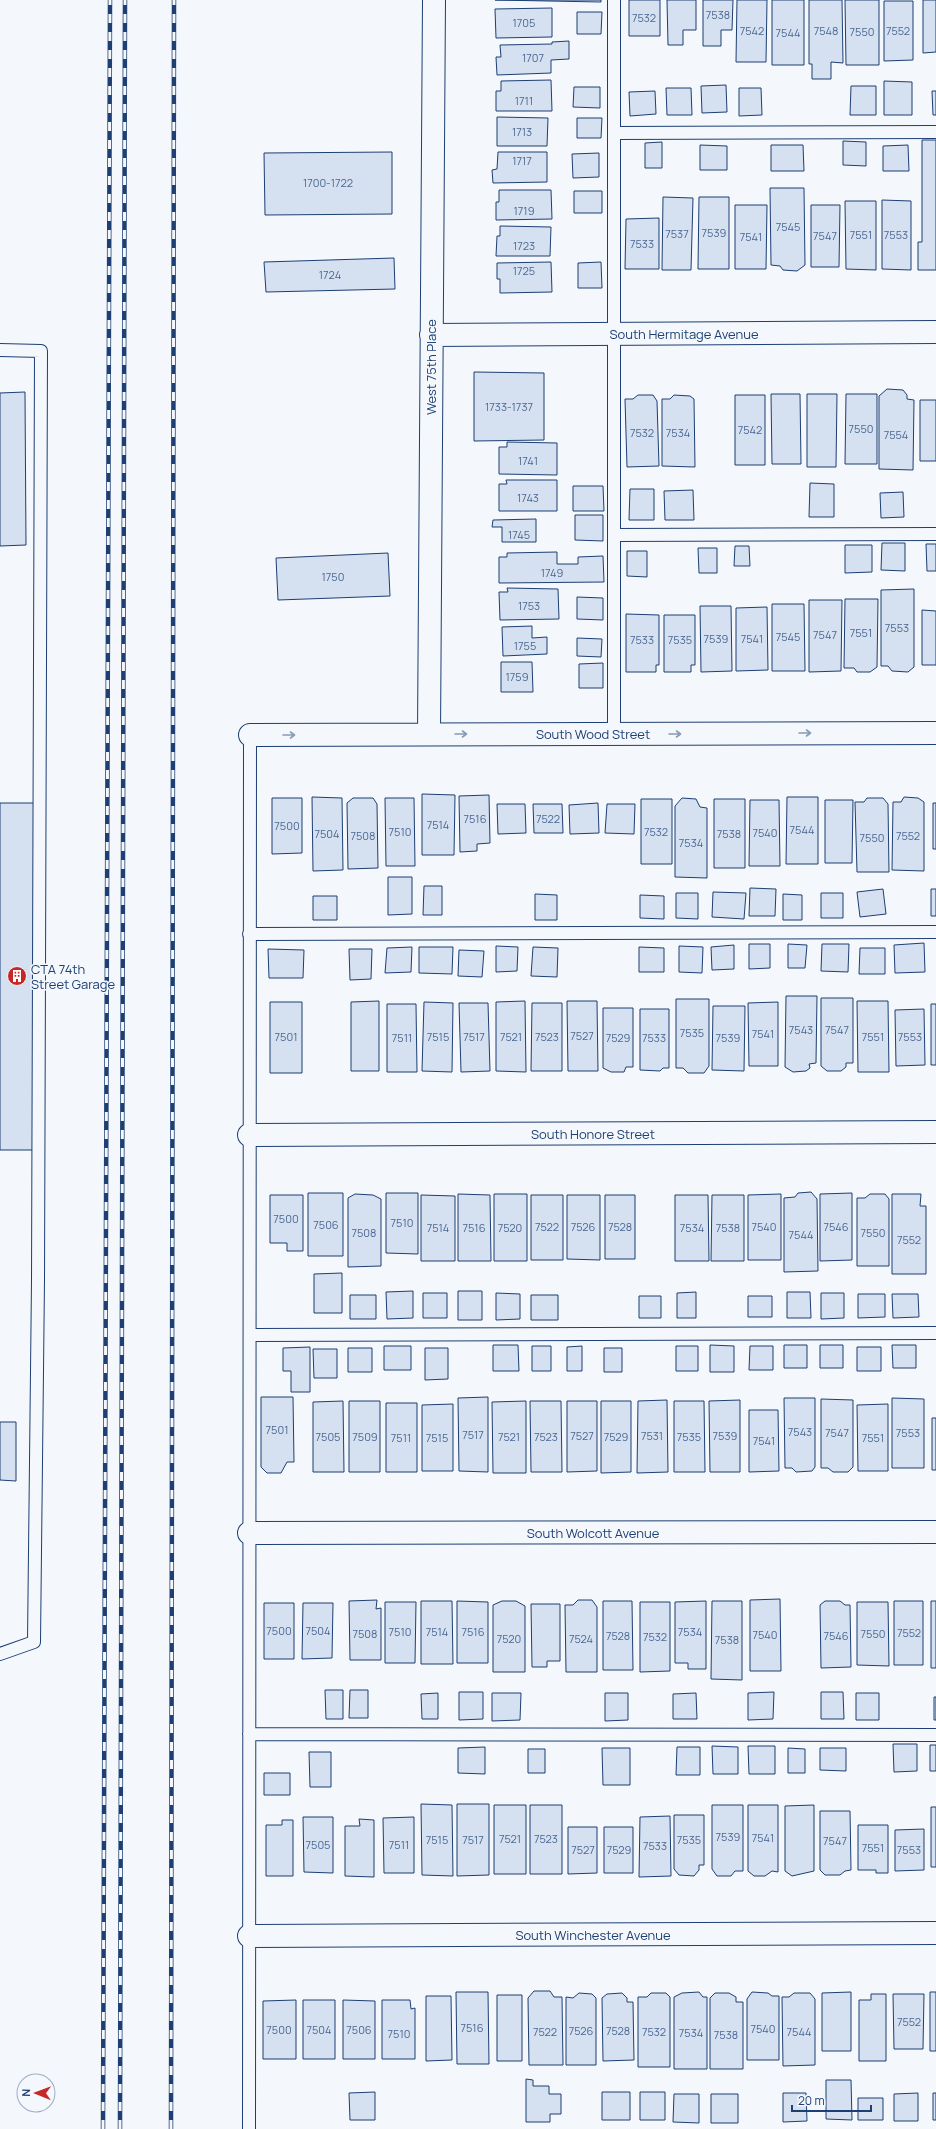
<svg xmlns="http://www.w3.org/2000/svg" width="936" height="2129" font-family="Manrope,sans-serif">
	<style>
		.building { fill: #d5e0f0; stroke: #1d3f73 }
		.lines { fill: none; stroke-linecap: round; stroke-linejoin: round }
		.lane-casing { stroke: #1d3f73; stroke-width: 14 }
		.street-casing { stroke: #1d3f73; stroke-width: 24 }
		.lane { stroke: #f4f7fb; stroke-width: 12 }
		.street { stroke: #f4f7fb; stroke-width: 22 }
		.rail-casing { stroke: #1d3f73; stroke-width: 4.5 }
		.rail { stroke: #f4f7fb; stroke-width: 3; stroke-dasharray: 9; stroke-linecap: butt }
		.oneway { stroke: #889bb7 }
		.labels { text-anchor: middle; stroke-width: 3; stroke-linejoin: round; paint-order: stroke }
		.number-label { font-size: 11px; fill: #4b6792 }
		.street-label { font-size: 13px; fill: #1d3f73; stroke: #f4f7fb }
		.poi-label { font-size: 13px; fill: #1d3f73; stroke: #f4f7fb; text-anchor: start }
	</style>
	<rect width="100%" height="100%" fill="#f4f7fb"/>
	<!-- building -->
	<path class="building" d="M495,0H601V2Z
		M629,0H660V36H629Z
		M667,0H696V30H683V45H668Z
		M703,0H733L732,30H721V46H703Z
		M737,0H767L766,62H736Z
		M772,0H804V65H772Z
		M809,0H842L843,63L831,62V79H812V64H809Z
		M845,0H879V65H846Z
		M923,0H936V52L923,53Z
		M884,1H913V60L884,61Z
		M552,8V37L496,38L495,9Z
		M577,12H602L601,34H577Z
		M569,41V59L551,60V73L497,75L496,57H501L500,45L552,44V42Z
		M551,80L552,111H496V91H501V81Z
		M884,81L912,82V115H884Z
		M726,85L727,112L702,113L701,86Z
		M851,86H876V115H850Z
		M574,87H600V108L573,107Z
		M666,88H691L692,115H667Z
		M739,88H761L762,115L739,116Z
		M655,91L656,114L630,116L629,92Z
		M932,91H936V115H933Z
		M497,117L548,118L547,146H497Z
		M577,118H602L601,138H577Z
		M922,140H936V270H918V242H922Z
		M843,141L866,142V166L843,165Z
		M662,142V168H645V143Z
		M700,145L727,146V170H700Z
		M771,145H803L804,171H771Z
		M908,145L909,171H883V146Z
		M392,152V214L265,215L264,153Z
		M498,152H547V182L493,183L492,170L497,169Z
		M599,153V177L573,178L572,154Z
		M770,188H804L805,265L797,271L783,270L780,266L771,265Z
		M499,190H551L552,219L496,220V202H499Z
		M574,191H602V213H574Z
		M663,197L693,198L691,270H662Z
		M699,197H729V269H698Z
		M882,200L911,201V270L882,269Z
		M845,201H876V270L846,269Z
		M735,205H767L766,269H735Z
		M811,205H840L839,267H811Z
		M659,218V269H625L626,219Z
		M500,226L551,227L550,256H496L497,236H500Z
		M394,258L395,289L266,292L264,262Z
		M551,262L552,292L500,293V279H497V263Z
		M601,262L602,288H578V263Z
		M474,372L544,373V440L474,441Z
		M887,389L903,390L907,395V399L914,400L913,470L879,469V396Z
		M25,392L26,545L0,546V393Z
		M771,394H800L801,464H772Z
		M807,394H837L836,467H807Z
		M846,394H877V464H845Z
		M638,395H653L657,401L659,466L627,467L625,399H633Z
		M674,395L690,396L694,399L695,467L662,466V399H670Z
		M735,395H765V465H735Z
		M920,400H936V461H920Z
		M507,442L557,443V475L499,474V447H507Z
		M506,480H557V511H499V484H507Z
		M810,483L834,484V517H809Z
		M573,486H603L604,511H573Z
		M630,489H654V520H629Z
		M693,490L694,520H665L664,491Z
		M903,492L904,517L881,518L880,493Z
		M575,515H603V541L575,540Z
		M536,519V542H502V527H492L493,520Z
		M882,543H905V571L881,570Z
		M926,544H936V571H927Z
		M845,545H872V572L845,573Z
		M735,546H749L750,566H734Z
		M698,548H717V573H699Z
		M627,551H647V577L627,576Z
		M557,552V564H578V557L603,556L604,582L499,583V557H507V553Z
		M388,553L390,596L278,600L276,558Z
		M507,588L558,589L559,619L500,620L499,592H508Z
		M914,589V667L908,672L892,671L888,666H881V590Z
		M577,597L603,598V620L577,619Z
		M845,599H878L877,667L870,672H857L854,668H844Z
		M809,600H842L841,671L809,672Z
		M772,604H804L805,671H772Z
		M700,606H731L732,671L701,672Z
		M767,607L768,670L736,671V608Z
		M922,610L936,611V665H922Z
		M626,614L659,615V665H656V672H626Z
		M664,615H695V665H691V672H664Z
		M532,626V638L547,637V654L503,656L502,627Z
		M577,638L602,639L601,657L577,656Z
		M501,662H532L533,692H501Z
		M603,663V688H579V664Z
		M422,794L455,795L454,855H422Z
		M489,795L490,843L477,844V851L460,852L459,796Z
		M312,797L342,798L343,870L313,871Z
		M787,797H818V864H786Z
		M904,797L918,798L924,802V871L892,870L893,802H901Z
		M272,798H302V853L272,854Z
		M353,798H373L377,804L378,868L348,869L347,803Z
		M385,798H414L415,866H386Z
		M682,798L696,799L700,807L707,808V878L675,877V806Z
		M867,798H883L888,804L889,872H857L855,802H864Z
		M641,799H672V864H641Z
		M714,799H745V868H714Z
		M750,800H779L780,866H749Z
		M825,800H853L852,863H825Z
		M0,803H35V1150H0Z
		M598,803L599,833L570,834L569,805Z
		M933,803H936V849H933Z
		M497,804H525L526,833L498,834Z
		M533,804H562L563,833H534Z
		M607,804H635L634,834L605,833Z
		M388,877H412V914L388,915Z
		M424,886H442V915H423Z
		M750,888L776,889L775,916H749Z
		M883,889L886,914L860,917L857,892Z
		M931,889H936V916H931Z
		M713,892L746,893L744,919L712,917Z
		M676,893H698V919L676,918Z
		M821,893H843V918H821Z
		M535,894L557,895V920H535Z
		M783,894L802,895V920H783Z
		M640,895L664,896V919L640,918Z
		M313,896H337V920H313Z
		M924,943L925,972L895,973L894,945Z
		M749,944H770V968L749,969Z
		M788,944L807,945L805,968H788Z
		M822,944H849L848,972L821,971Z
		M734,945V969L712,970L711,947Z
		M496,946L518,947L517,971L496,972Z
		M679,946L703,947L702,973L679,972Z
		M412,947L411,972L385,973L387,948Z
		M419,947H453L452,974L419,973Z
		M533,947L558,948L557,977L531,976Z
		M639,947L664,948V972H639Z
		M860,948H885V974H859Z
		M268,949L304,950L303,978H269Z
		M349,949H372L371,979L350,980Z
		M459,950L484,951L482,977L458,976Z
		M786,996H817L816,1063L809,1064L810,1068L806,1071L793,1072L785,1067Z
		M821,998H853V1063H846V1067L841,1071H827L821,1066Z
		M676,999H709V1066L704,1073H688L683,1068H676Z
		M379,1001V1071H351V1002Z
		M525,1001L526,1072L496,1071V1002Z
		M567,1001H597L598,1071H568Z
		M857,1001H888L889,1072H858Z
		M270,1002H302V1073H270Z
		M424,1002L453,1003L452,1072L422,1071Z
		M778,1002V1066H749L748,1003Z
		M459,1003H488L490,1071L461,1072Z
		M532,1003H562V1071H531Z
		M387,1004H416L417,1072H387Z
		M931,1004H936V1065H931Z
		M713,1006H745L744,1071L712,1070Z
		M603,1008H633V1067H626L624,1072H611L603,1068Z
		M640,1009H669V1068H663L660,1071L640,1070Z
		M924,1009L925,1065L896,1066L895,1010Z
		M811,1192L817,1199L818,1271L784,1272V1198L795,1197L798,1193Z
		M308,1193H343V1256H308Z
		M386,1193H418V1254L386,1253Z
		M852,1193V1260L820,1261V1194Z
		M355,1194L373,1195L381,1199V1266L348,1267V1198Z
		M458,1194L490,1195L491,1261H458Z
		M494,1194H527V1261H494Z
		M781,1194V1260H748V1195Z
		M870,1194H885L889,1199V1266H857V1198H865Z
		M892,1194H921L920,1206H926V1274H892Z
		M270,1195H303V1251H287V1243H270Z
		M421,1195L455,1196V1261H421Z
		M531,1195H563V1260H531Z
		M567,1195H600V1260L567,1259Z
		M605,1195H635V1259H605Z
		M675,1195H708L709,1261H675Z
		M712,1195H744V1261H711Z
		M342,1273V1313H314V1274Z
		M413,1291V1318L387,1319L386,1292Z
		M458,1291H482V1320H458Z
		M696,1292V1318H677V1293Z
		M787,1292H810L811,1318H787Z
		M423,1293H447V1318H423Z
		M496,1293L520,1294V1319L496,1320Z
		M821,1293H844V1318L821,1319Z
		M858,1294H885V1317L858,1318Z
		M892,1294H918L919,1317L893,1318Z
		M350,1295H376V1319H350Z
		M531,1295H558V1320H531Z
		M639,1296H661V1318H639Z
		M748,1296H772V1317H748Z
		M493,1345H518L519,1371H493Z
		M710,1345L734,1346V1372H710Z
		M784,1345H807V1368H784Z
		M820,1345H843V1368H820Z
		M892,1345H916V1368H893Z
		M384,1346H411V1370H384Z
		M532,1346H551V1371H532Z
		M582,1346V1371H567V1347Z
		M676,1346H698V1371H676Z
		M750,1346H773V1370H749Z
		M310,1347V1392H291V1371H283V1348Z
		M857,1347H881V1371H857Z
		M348,1348H372V1372H348Z
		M425,1348H448V1379L425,1380Z
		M604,1348H622V1372H604Z
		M313,1349H337V1378H314Z
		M261,1397H293L294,1462H287L281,1473H267L261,1467Z
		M488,1397V1472L459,1471L458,1398Z
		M784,1398H815V1467L812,1471L796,1472L792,1468H785Z
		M892,1398L924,1399V1468H892Z
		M821,1399L853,1400V1467L848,1472H833L828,1468H821Z
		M667,1400L668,1472L637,1473L638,1401Z
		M740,1400V1472H710L709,1401Z
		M343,1401L344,1472H313V1402Z
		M349,1401H380V1472H349Z
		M526,1401V1473H493L492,1402Z
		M530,1401H561L562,1472H531Z
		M567,1401H597V1471L567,1472Z
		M601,1401H631V1472L601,1473Z
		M674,1401H704L705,1472H674Z
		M386,1403H417V1472H386Z
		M453,1404V1471H422V1405Z
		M888,1404V1471H858L857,1405Z
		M749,1410H778L779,1471L749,1472Z
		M932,1418H936V1470H932Z
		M0,1422H16V1481L0,1480Z
		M780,1599L781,1671H750V1600Z
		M377,1600L376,1609L381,1608V1660H350L349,1601Z
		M578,1600H592L597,1607V1672H566L565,1605H573Z
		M421,1601H452L453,1664H421Z
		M457,1601L488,1602V1663H457Z
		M502,1601H516L525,1606V1672H493V1605Z
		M603,1601H632L633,1670H603Z
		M706,1601V1669H688V1663H675V1602Z
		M712,1601H742V1680L711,1679Z
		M825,1601H840L845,1605H850L851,1667L821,1668L820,1605Z
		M894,1601H923V1665H894Z
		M931,1601H936V1668H931Z
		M385,1602H416L415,1663H385Z
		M640,1602H670V1671L640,1672Z
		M857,1602H888L889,1666L857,1665Z
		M264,1603H294V1659H264Z
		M303,1603H333L332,1658L302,1659Z
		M531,1604H560V1661H547V1667H532Z
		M325,1690H343V1719H326Z
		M350,1690H368V1718H349Z
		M459,1692H483V1719L459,1720Z
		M774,1692L773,1719L748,1720V1693Z
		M821,1692H843L844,1719H821Z
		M438,1693V1719H422L421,1694Z
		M492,1693H521L520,1720L492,1721Z
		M605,1693H628V1720L605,1721Z
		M696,1693L697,1719H673V1694Z
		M856,1693H879V1720H856Z
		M934,1697H936V1720H934Z
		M893,1744H917V1771L894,1772Z
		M930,1745H936V1771H930Z
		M712,1746L738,1747V1774H713Z
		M748,1746H775V1774H749Z
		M485,1747V1774L458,1773V1748Z
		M677,1747H700V1775H676Z
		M602,1748H630V1785H603Z
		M788,1748L805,1749V1773H788Z
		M820,1748H846V1771L820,1770Z
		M528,1749H545V1773H528Z
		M309,1752H331V1787H310Z
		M264,1773H290V1795H264Z
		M421,1804L452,1805L453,1876L422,1875Z
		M457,1804H489V1875L457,1876Z
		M494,1805H526V1874H494Z
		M530,1805H562V1874H530Z
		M712,1805H743V1871H735L731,1876H717L712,1869Z
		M748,1805H778V1872L772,1871L765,1876H754L748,1871Z
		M814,1805V1871L792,1876L785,1871V1806Z
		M931,1807H936V1867H931Z
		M820,1811H850L851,1870L845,1871L840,1875H825L820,1870Z
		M674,1815H704V1865H699V1870L694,1876L679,1875L674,1869Z
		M670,1816L671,1876L639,1877L640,1817Z
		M303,1817H333V1873L304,1872Z
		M414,1817V1873H384L383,1818Z
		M359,1819L374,1820V1877L345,1876V1826H360Z
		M282,1820H293V1876H266V1825H282Z
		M858,1825H888V1873H876V1870H858Z
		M568,1827H597V1873L568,1874Z
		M604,1827H633V1873H604Z
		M924,1829V1870L895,1871V1830Z
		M534,1991H550L554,1997H562L563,2065H529L528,1998Z
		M456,1992H488L489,2064H457Z
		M699,1992L703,1997H707V2069H674V1997L682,1993Z
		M752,1992L768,1993L772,1996H779V2060H747V1999Z
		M851,1992V2051H822V1993Z
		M930,1992H936V2051H930Z
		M579,1993L592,1994L596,1998V2065H566V1997L573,1998Z
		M622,1993L627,1998V2002H633L634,2060L603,2061L602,1998L607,1994Z
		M651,1993H666L670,1997V2067H638V1997H647Z
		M715,1993H729L736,1997V2002H743V2069H710V1998Z
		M794,1993H810L815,1999V2065L783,2066L782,1997H789Z
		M871,1994H886V2061H859V2000H871Z
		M893,1994H924L923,2049H894Z
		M497,1995H522V2061H497Z
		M426,1996H451L452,2060L426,2061Z
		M296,2000V2059H263V2001Z
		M303,2000H335V2059H303Z
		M343,2000L375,2001V2059H343Z
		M382,2000H410L411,2009L415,2008V2059H382Z
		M526,2079L533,2080V2086H549V2094H561V2114H550V2122H526Z
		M826,2080H851L852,2120L826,2119Z
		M375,2092V2120H350L349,2093Z
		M602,2092H630V2120H602Z
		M640,2092H665V2120H640Z
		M783,2093H806L807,2121L783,2122Z
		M918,2093V2121H894V2094Z
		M933,2093H936V2120H933Z
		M674,2094H699V2123L673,2122Z
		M711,2094H738V2123H711Z
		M858,2098H883V2120H858Z"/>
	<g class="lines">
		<defs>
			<path id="lane" d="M614,133L936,132
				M0,350L41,351L38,1280L34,1642L0,1654
				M614,535L936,534
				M614,734V0
				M249,934L936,932
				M250,1335L936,1333
				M249,1734L936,1735
				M249,2129L250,735"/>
			<path id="street" d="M431,335L936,332
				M429,734L434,0
				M250,735L936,733
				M249,1135L936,1132
				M249,1533L936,1532
				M249,1936L936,1933"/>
		</defs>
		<!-- lane casing -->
		<use href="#lane" class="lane-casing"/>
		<!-- street casing -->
		<use href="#street" class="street-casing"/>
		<!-- lane -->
		<use href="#lane" class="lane"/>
		<!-- street -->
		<use href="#street" class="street"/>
		<defs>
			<path id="rail" d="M103,2129L110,0
				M120,2129L125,0
				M171,2129L174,0"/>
		</defs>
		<!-- rail casing -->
		<use href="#rail" class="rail-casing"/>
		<!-- rail -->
		<use href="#rail" class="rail"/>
	</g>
	<!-- one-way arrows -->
	<defs><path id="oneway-shaft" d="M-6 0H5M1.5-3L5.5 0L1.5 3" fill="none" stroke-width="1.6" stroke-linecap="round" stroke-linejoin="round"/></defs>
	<g class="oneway">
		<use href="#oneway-shaft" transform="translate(805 733)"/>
		<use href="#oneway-shaft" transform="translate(461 734)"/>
		<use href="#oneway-shaft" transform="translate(675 734)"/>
		<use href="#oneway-shaft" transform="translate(289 735)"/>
	</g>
	<!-- icons -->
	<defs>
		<symbol id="building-disc" viewBox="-11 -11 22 22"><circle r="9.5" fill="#c62828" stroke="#f4f7fb"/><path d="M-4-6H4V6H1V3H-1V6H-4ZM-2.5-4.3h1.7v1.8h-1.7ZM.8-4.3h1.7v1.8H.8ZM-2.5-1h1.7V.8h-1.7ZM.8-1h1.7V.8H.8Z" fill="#fff"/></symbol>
	</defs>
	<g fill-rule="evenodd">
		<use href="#building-disc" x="6" y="965" width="22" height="22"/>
	</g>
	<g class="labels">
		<!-- number labels -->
		<g class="number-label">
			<text x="718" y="19">7538</text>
			<text x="644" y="22">7532</text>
			<text x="524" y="27">1705</text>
			<text x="752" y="35">7542</text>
			<text x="826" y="35">7548</text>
			<text x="898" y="35">7552</text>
			<text x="862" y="36">7550</text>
			<text x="788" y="37">7544</text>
			<text x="533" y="62">1707</text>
			<text x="524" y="105">1711</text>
			<text x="522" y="136">1713</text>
			<text x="522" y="165">1717</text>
			<text x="328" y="187">1700-1722</text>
			<text x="524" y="215">1719</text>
			<text x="788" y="231">7545</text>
			<text x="714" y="237">7539</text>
			<text x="677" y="238">7537</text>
			<text x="861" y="239">7551</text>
			<text x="896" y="239">7553</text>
			<text x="825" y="240">7547</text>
			<text x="751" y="241">7541</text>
			<text x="642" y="248">7533</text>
			<text x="524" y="250">1723</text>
			<text x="524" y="275">1725</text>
			<text x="330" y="279">1724</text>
			<text x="509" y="411">1733-1737</text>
			<text x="861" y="433">7550</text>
			<text x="750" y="434">7542</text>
			<text x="642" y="437">7532</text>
			<text x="678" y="437">7534</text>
			<text x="896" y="439">7554</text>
			<text x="528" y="465">1741</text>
			<text x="528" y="502">1743</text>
			<text x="519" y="539">1745</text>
			<text x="552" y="577">1749</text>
			<text x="333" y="581">1750</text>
			<text x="529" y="610">1753</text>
			<text x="897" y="632">7553</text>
			<text x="861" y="637">7551</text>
			<text x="825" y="639">7547</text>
			<text x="788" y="641">7545</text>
			<text x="716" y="643">7539</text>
			<text x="752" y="643">7541</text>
			<text x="642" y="644">7533</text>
			<text x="680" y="644">7535</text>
			<text x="525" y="650">1755</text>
			<text x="517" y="681">1759</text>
			<text x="475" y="823">7516</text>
			<text x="548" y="823">7522</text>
			<text x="438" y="829">7514</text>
			<text x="287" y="830">7500</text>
			<text x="802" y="834">7544</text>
			<text x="400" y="836">7510</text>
			<text x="656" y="836">7532</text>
			<text x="765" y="837">7540</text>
			<text x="327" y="838">7504</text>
			<text x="729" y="838">7538</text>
			<text x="363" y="840">7508</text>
			<text x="908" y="840">7552</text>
			<text x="872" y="842">7550</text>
			<text x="691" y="847">7534</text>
			<text x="801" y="1034">7543</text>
			<text x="837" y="1034">7547</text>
			<text x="692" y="1037">7535</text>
			<text x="763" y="1038">7541</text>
			<text x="582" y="1040">7527</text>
			<text x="286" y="1041">7501</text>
			<text x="438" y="1041">7515</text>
			<text x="474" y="1041">7517</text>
			<text x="511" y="1041">7521</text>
			<text x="547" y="1041">7523</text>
			<text x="873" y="1041">7551</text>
			<text x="910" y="1041">7553</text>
			<text x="402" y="1042">7511</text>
			<text x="618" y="1042">7529</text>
			<text x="654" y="1042">7533</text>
			<text x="728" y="1042">7539</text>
			<text x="286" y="1223">7500</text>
			<text x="402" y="1227">7510</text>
			<text x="326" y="1229">7506</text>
			<text x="547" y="1231">7522</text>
			<text x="583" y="1231">7526</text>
			<text x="620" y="1231">7528</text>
			<text x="764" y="1231">7540</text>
			<text x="836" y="1231">7546</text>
			<text x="438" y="1232">7514</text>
			<text x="474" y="1232">7516</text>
			<text x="510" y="1232">7520</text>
			<text x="692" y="1232">7534</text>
			<text x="728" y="1232">7538</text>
			<text x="364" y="1237">7508</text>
			<text x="873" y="1237">7550</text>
			<text x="801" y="1239">7544</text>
			<text x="909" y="1244">7552</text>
			<text x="277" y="1434">7501</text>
			<text x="800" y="1436">7543</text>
			<text x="837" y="1437">7547</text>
			<text x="908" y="1437">7553</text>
			<text x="473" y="1439">7517</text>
			<text x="582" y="1440">7527</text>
			<text x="652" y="1440">7531</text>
			<text x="725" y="1440">7539</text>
			<text x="328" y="1441">7505</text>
			<text x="365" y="1441">7509</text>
			<text x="509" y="1441">7521</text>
			<text x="546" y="1441">7523</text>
			<text x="616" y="1441">7529</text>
			<text x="689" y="1441">7535</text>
			<text x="401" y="1442">7511</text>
			<text x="437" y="1442">7515</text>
			<text x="873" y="1442">7551</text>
			<text x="764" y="1445">7541</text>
			<text x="279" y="1635">7500</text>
			<text x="318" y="1635">7504</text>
			<text x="400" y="1636">7510</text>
			<text x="437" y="1636">7514</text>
			<text x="473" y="1636">7516</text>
			<text x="690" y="1636">7534</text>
			<text x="909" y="1637">7552</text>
			<text x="365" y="1638">7508</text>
			<text x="873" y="1638">7550</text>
			<text x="765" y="1639">7540</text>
			<text x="618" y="1640">7528</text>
			<text x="836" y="1640">7546</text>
			<text x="655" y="1641">7532</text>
			<text x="509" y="1643">7520</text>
			<text x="581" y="1643">7524</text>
			<text x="727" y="1644">7538</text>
			<text x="728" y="1841">7539</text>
			<text x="763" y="1842">7541</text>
			<text x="510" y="1843">7521</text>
			<text x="546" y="1843">7523</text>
			<text x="437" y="1844">7515</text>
			<text x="473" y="1844">7517</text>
			<text x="689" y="1844">7535</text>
			<text x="835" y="1845">7547</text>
			<text x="318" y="1849">7505</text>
			<text x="399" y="1849">7511</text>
			<text x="655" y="1850">7533</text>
			<text x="873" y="1852">7551</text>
			<text x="583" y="1854">7527</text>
			<text x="619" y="1854">7529</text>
			<text x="909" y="1854">7553</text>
			<text x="909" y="2026">7552</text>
			<text x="472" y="2032">7516</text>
			<text x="763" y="2033">7540</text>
			<text x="279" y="2034">7500</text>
			<text x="319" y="2034">7504</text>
			<text x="359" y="2034">7506</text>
			<text x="581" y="2035">7526</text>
			<text x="618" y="2035">7528</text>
			<text x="545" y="2036">7522</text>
			<text x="654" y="2036">7532</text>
			<text x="799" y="2036">7544</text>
			<text x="691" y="2037">7534</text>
			<text x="399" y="2038">7510</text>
			<text x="726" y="2039">7538</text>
		</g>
		<!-- street labels -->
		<g class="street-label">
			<text x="684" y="339">South Hermitage Avenue</text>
			<text transform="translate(431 367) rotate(-90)" y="5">West 75th Place</text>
			<text x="593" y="739">South Wood Street</text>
			<text x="593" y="1139">South Honore Street</text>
			<text x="593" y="1538">South Wolcott Avenue</text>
			<text x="593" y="1940">South Winchester Avenue</text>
		</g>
		<!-- poi labels -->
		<g class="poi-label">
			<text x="31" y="974">CTA 74th<tspan x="31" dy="15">Street Garage</tspan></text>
		</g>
	</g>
	<!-- north arrow -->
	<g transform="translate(36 2093) rotate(271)"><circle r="19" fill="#f4f7fb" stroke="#9eadc5"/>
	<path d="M0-3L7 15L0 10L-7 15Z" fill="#c62828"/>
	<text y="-6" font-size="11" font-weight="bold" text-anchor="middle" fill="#1d3f73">N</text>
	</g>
	<!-- scale -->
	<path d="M792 2105v6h79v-6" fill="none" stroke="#1d3f73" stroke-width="2"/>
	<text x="798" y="2105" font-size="12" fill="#1d3f73" stroke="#f4f7fb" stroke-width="3" paint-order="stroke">20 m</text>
</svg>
